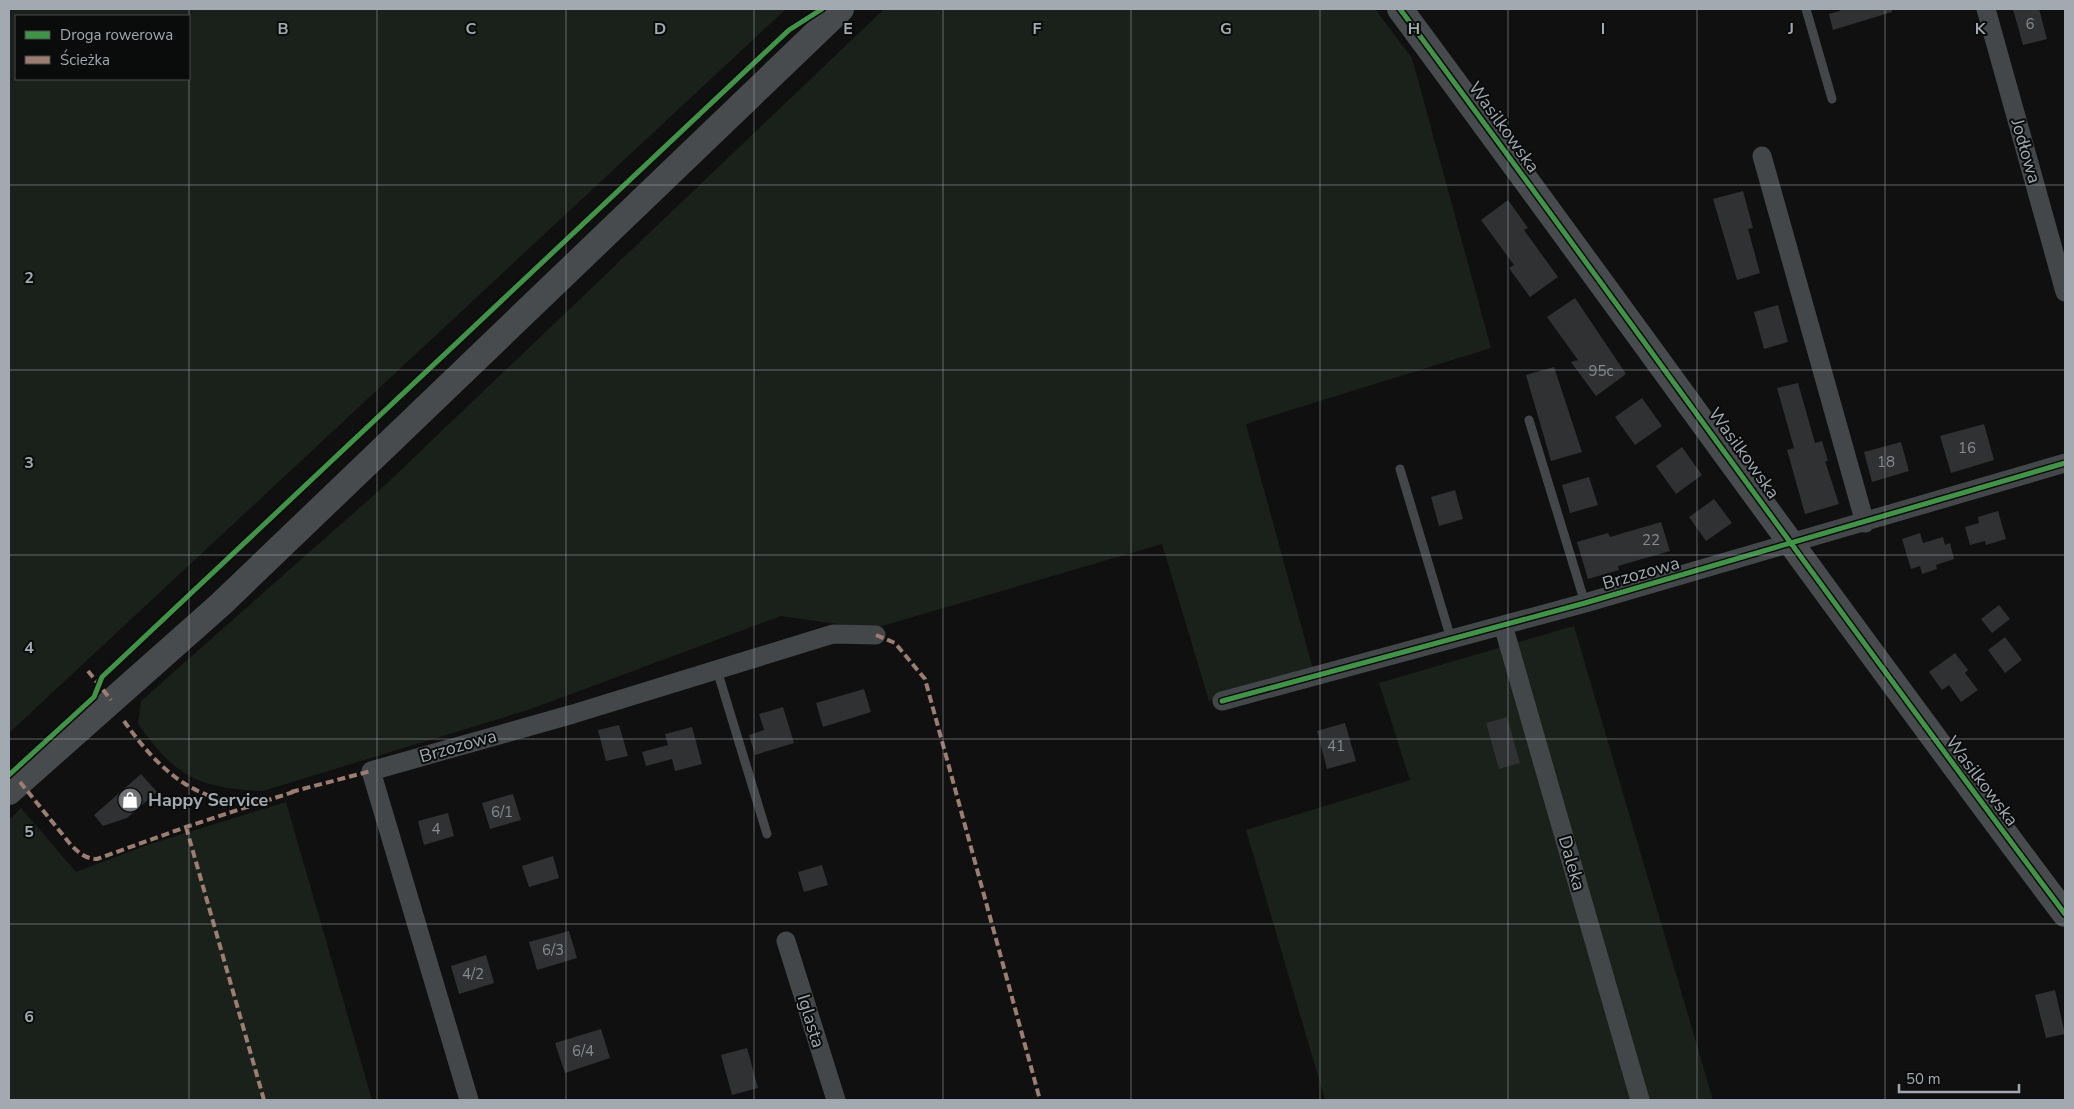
<svg xmlns="http://www.w3.org/2000/svg" width="2074" height="1109" font-family="'Nunito Sans',sans-serif">
	<style>
		.green { fill: #1a201a; fill-rule: evenodd }
		.building { fill: #303133 }
		.lines { fill: none; stroke-linecap: round; stroke-linejoin: round }
		.lane { stroke: #444749; stroke-width: 9 }
		.street { stroke: #444749; stroke-width: 19 }
		.secondary { stroke: #484b4d; stroke-width: 26 }
		.quiet { stroke: #9b7d72; stroke-width: 4; stroke-dasharray: 8 4; stroke-linecap: butt }
		.cycleway-casing { stroke: #0a0b0b; stroke-width: 8 }
		.cycleway { stroke: #419447; stroke-width: 5 }
		.grid { fill: none; stroke: #a2a9b0; stroke-width: 1; stroke-opacity: 0.55 }
		.labels { text-anchor: middle; stroke-width: 4; stroke-linejoin: round; paint-order: stroke }
		.number-label { font-size: 15px; fill: #868b91 }
		.street-label { font-size: 18px; fill: #a2a9b0; stroke: #0a0b0b }
		.poi-label { font-size: 18px; font-weight: bold; fill: #a2a9b0; stroke: #0a0b0b; text-anchor: start }
		.grid-label { font-size: 16px; text-anchor: middle; font-weight: bold; fill: #a2a9b0; stroke: #0a0b0b; stroke-width: 4; stroke-linejoin: round; paint-order: stroke }
	</style>
	<rect width="100%" height="100%" fill="#101010"/>
	<!-- green -->
	<path class="green" d="M9,9H786L9,733ZM189,16V79H16V16Z
		M884,9H1375L1412,58L1491,348L1246,424L1313,669L1209,701L1162,544L872,629L781,616L531,709L263,791C197,788 176,777 138,724L141,701L383,487Z
		M1574,626L1713,1100H1325L1246,830L1410,780L1379,683Z
		M286,802L372,1100H9V820L21,808L76,872L150,844Z"/>
	<!-- building -->
	<path class="building" d="M1839,9H1892V12L1833,30L1829,14L1840,11Z
		M2013,9H2039L2047,39L2023,45Z
		M1743,191L1753,228L1748,229L1760,273L1737,280L1713,199Z
		M1508,200L1528,228L1524,230L1558,277L1530,297L1509,268L1514,265L1481,220Z
		M1575,298L1626,374L1596,396L1571,362L1578,360L1547,317Z
		M1778,305L1788,342L1764,349L1754,312Z
		M1554,367L1582,452L1551,461L1526,375Z
		M1798,383L1815,443L1822,441L1828,461H1825L1839,504L1805,514L1787,450L1794,448L1777,388Z
		M1642,398L1662,426L1635,445L1615,417Z
		M1984,424L1994,460L1951,473L1940,436Z
		M1901,442L1909,471L1872,482L1864,452Z
		M1682,447L1702,475L1676,494L1656,466Z
		M1589,477L1598,505L1570,513L1562,485Z
		M1455,490L1463,519L1439,526L1431,497Z
		M1714,499L1732,523L1706,541L1689,517Z
		M1998,511L2006,539L1986,545L1985,541L1970,545L1965,527L1979,523L1978,517Z
		M1661,522L1670,551L1618,566L1619,570L1588,579L1577,542L1608,533L1610,537Z
		M1920,533L1923,543L1943,537L1945,545L1950,543L1954,559L1936,565L1937,569L1922,574L1920,566L1911,569L1902,539Z
		M1999,605L2010,619L1992,633L1981,619Z
		M2005,637L2022,660L2005,673L1988,650Z
		M1955,653L1968,670L1965,673L1978,690L1961,702L1949,685L1942,690L1929,672Z
		M864,689L871,712L823,727L816,703Z
		M783,707L794,743L755,755L749,735L764,730L759,714Z
		M1507,717L1520,763L1499,769L1486,723Z
		M1345,723L1356,761L1327,769L1317,731Z
		M619,725L628,756L606,761L598,730Z
		M692,727L702,764L675,771L672,759L646,766L642,752L668,745L665,734Z
		M141,774L157,792L127,818L103,826L94,815Z
		M513,794L521,820L490,829L482,803Z
		M448,813L454,836L424,845L418,821Z
		M553,856L559,878L529,887L522,866Z
		M822,865L828,885L804,892L798,872Z
		M569,931L577,958L537,970L529,942Z
		M486,955L494,983L459,994L451,966Z
		M2055,990L2065,1034L2046,1038L2035,995Z
		M601,1029L610,1058L565,1073L555,1043Z
		M747,1048L758,1088L732,1095L721,1055Z"/>
	<g class="lines">
		<!-- lane -->
		<path class="lane" d="M1806,9L1832,99
			M1529,420L1585,603
			M1400,469L1451,639
			M717,670L767,834"/>
		<!-- street -->
		<path class="street" d="M1986,9L2065,292
			M1762,156L1865,523
			M1503,625L1640,1100
			M1222,701L1585,603L2065,463
			M786,941L836,1100
			M469,1100L371,771L573,714L833,634L876,635"/>
		<!-- secondary -->
		<path class="secondary" d="M1400,9C1623,310 1840,615 2065,914
			M9,792L221,604L841,9"/>
		<!-- quiet -->
		<path class="quiet" d="M876,635L895,643L925,679L1040,1100
			M88,671L111,700
			M124,721C154,764 198,810 257,799
			M20,782L71,845C79,853 86,859 97,859L186,827L296,791
			M291,792L371,771
			M186,827L264,1100"/>
		<defs>
			<path id="cycleway" d="M1400,9C1623,310 1840,615 2065,914
				M1222,701L1585,603L2065,463
				M9,775L94,697L102,677L789,30L822,9"/>
		</defs>
		<!-- cycleway casing -->
		<use href="#cycleway" class="cycleway-casing"/>
		<!-- cycleway -->
		<use href="#cycleway" class="cycleway"/>
	</g>
	<!-- grid -->
	<path class="grid" d="M189,9V16M377,9V1100M566,9V1100M754,9V1100M943,9V1100M1131,9V1100M1320,9V1100M1508,9V1100M1697,9V1100M1885,9V1100M189,79V1100M9,185H2065M9,370H2065M9,555H2065M9,739H2065M9,924H2065"/>
	<!-- icons -->
	<defs>
		<symbol id="shop-disc" viewBox="-11 -11 22 22"><circle r="9.5" fill="#6f7378" stroke="#0a0b0b"/><path d="M-5-2.5h2.3a2.7 3.5 0 0 1 5.4 0H5L5.5 6h-11ZM-1.5-2.5h3a1.5 2.3 0 0 0-3 0Z" fill="#fff"/></symbol>
	</defs>
	<g fill-rule="evenodd">
		<use href="#shop-disc" x="116" y="786" width="28" height="28"/>
	</g>
	<g class="labels">
		<!-- number labels -->
		<g class="number-label">
			<text x="2030" y="29">6</text>
			<text x="1601" y="376">95c</text>
			<text x="1967" y="453">16</text>
			<text x="1886" y="467">18</text>
			<text x="1651" y="545">22</text>
			<text x="1336" y="751">41</text>
			<text x="502" y="817">6/1</text>
			<text x="436" y="834">4</text>
			<text x="553" y="955">6/3</text>
			<text x="473" y="979">4/2</text>
			<text x="583" y="1056">6/4</text>
		</g>
		<!-- street labels -->
		<g class="street-label">
			<text transform="translate(1504 127) rotate(54)" y="6">Wasilkowska</text>
			<text transform="translate(2026 151) rotate(74)" y="6">Jodłowa</text>
			<text transform="translate(1744 453) rotate(54)" y="6">Wasilkowska</text>
			<text transform="translate(1641 573) rotate(-16)" y="6">Brzozowa</text>
			<text transform="translate(458 746) rotate(-16)" y="6">Brzozowa</text>
			<text transform="translate(1982 781) rotate(53)" y="6">Wasilkowska</text>
			<text transform="translate(1572 863) rotate(74)" y="6">Daleka</text>
			<text transform="translate(811 1021) rotate(73)" y="6">Iglasta</text>
		</g>
		<!-- poi labels -->
		<g class="poi-label">
			<text x="148" y="806">Happy Service</text>
		</g>
	</g>
	<g class="grid-label">
		<text x="283" y="34">B</text>
		<text x="471" y="34">C</text>
		<text x="660" y="34">D</text>
		<text x="848" y="34">E</text>
		<text x="1037" y="34">F</text>
		<text x="1226" y="34">G</text>
		<text x="1414" y="34">H</text>
		<text x="1603" y="34">I</text>
		<text x="1791" y="34">J</text>
		<text x="1980" y="34">K</text>
		<text x="29" y="283">2</text>
		<text x="29" y="468">3</text>
		<text x="29" y="653">4</text>
		<text x="29" y="837">5</text>
		<text x="29" y="1022">6</text>
	</g>
	<!-- border -->
	<rect width="2074" height="1109" fill="none" stroke="#a2a9b0" stroke-width="20"/>
	<!-- legend -->
	<rect x="15" y="15" width="175" height="65" fill="#0a0b0b" stroke="#474a4d"/>
	<rect x="25" y="31" width="25" height="8" fill="#419447" stroke="#474a4d"/>
	<text x="60" y="40" font-size="15" fill="#a2a9b0">Droga rowerowa</text>
	<rect x="25" y="56" width="25" height="8" fill="#9b7d72" stroke="#474a4d"/>
	<text x="60" y="65" font-size="15" fill="#a2a9b0">Ścieżka</text>
	<!-- scale -->
	<path d="M1899 1084v8h120v-8" fill="none" stroke="#a2a9b0" stroke-width="2.5"/>
	<text x="1906" y="1084" font-size="15" fill="#a2a9b0" stroke="#0a0b0b" stroke-width="4" paint-order="stroke">50 m</text>
</svg>
